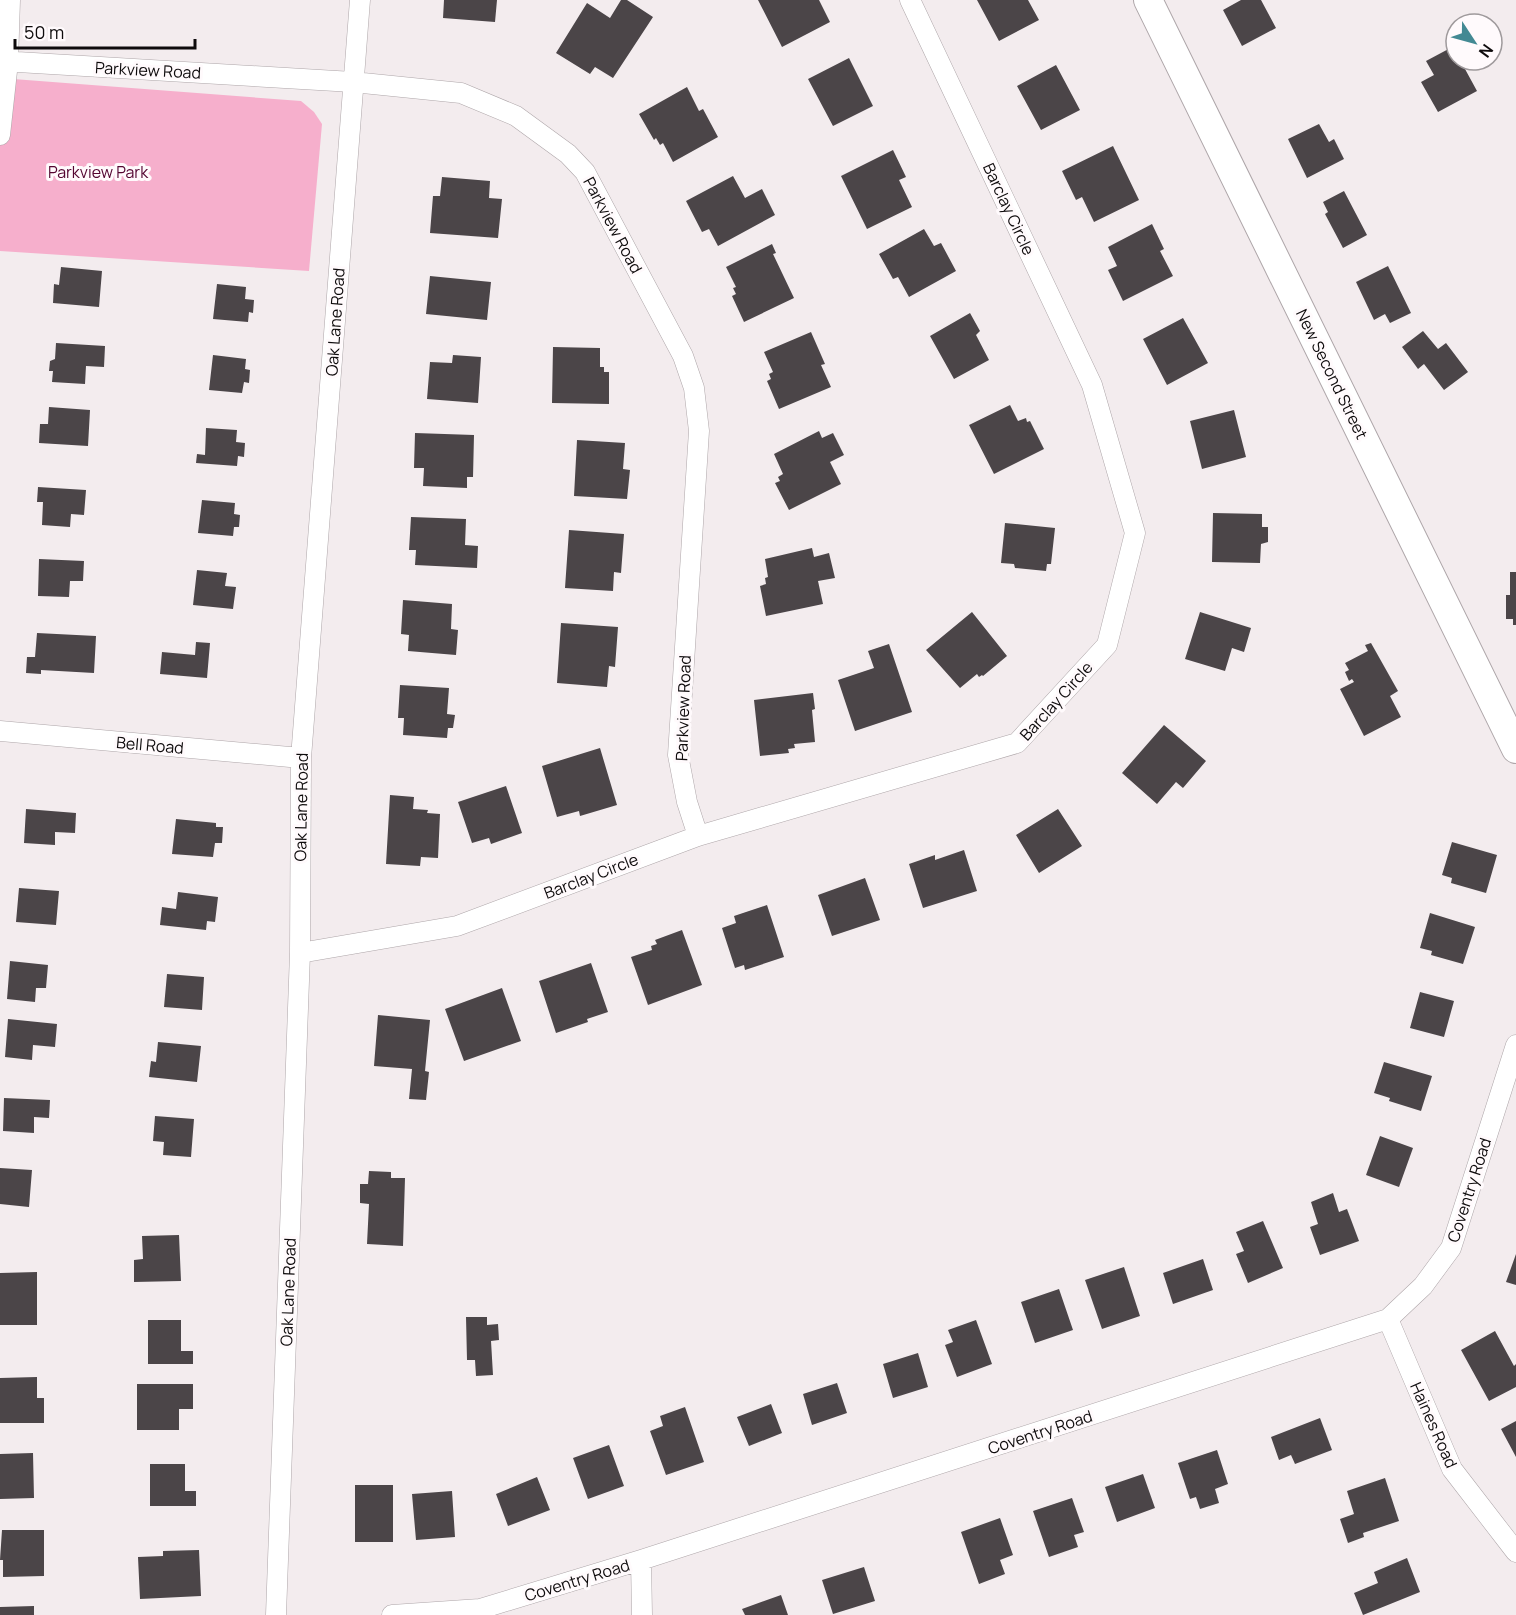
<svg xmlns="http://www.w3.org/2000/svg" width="1516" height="1615" font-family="Manrope,sans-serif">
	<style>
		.green { fill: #f6afcc }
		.building { fill: #4b4548 }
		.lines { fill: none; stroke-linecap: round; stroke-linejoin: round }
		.street-casing { stroke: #aea6a9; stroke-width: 21 }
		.secondary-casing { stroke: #aea6a9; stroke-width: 30 }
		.street { stroke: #fff; stroke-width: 20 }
		.secondary { stroke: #fff; stroke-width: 28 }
		.labels { text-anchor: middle; stroke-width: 6; stroke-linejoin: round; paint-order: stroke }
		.street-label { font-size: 16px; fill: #0e0b0c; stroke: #fffafc }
		.park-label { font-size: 16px; fill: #540531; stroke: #fffafc }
	</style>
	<rect width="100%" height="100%" fill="#f3ecee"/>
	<!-- green -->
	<path class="green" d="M0,78L301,101L314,112L322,124L309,271L0,251Z"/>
	<!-- building -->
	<path class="building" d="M444,0H497L495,22L443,18Z
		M621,0H627L653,17L613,78L595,67L590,74L556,53L587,3L610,18Z
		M758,0H819L830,22L782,47Z
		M977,0H1028L1039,20L999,41Z
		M1241,0H1261L1276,28L1242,46L1223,10Z
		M1456,45V60H1474L1476,63L1465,69L1477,91L1438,112L1421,82L1434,75L1426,61Z
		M849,58L873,106L833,126L808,79Z
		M1056,65L1080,110L1041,130L1017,86Z
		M687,87L699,111L703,109L718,137L673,162L663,143L660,145L656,138L654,140L639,114Z
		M1319,124L1329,142L1334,139L1344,159L1307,178L1288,139Z
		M1113,146L1139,200L1094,222L1082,197L1076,200L1062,171Z
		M893,150L906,177L899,180L912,207L867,229L841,176Z
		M733,176L745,198L762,189L775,215L718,246L709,229L702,232L686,201Z
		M442,177L490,181L489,198L502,199L498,238L430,233L433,196H440Z
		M1344,191L1367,235L1343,248L1325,214L1328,212L1323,202Z
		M1152,224L1164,249L1160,251L1173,276L1123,301L1108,270L1117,266L1108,247Z
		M924,229L934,246L941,243L956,271L909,297L898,277L893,279L879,254Z
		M772,244L776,253L773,254L794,298L744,322L732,296L736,294L733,288L736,287L726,267Z
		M1388,266L1411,313L1390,323L1385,314L1374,320L1356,282Z
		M61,267L102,271L99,307L53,303L54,284L59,285Z
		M430,276L491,282L487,320L426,314Z
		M217,284L246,287L245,299L254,300L253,313L249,312L248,322L213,319Z
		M970,313L980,331L976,335L989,360L954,379L930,336Z
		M1183,318L1208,363L1167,385L1143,339Z
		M1423,331L1438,349L1446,343L1468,372L1444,390L1424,364L1418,369L1402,347Z
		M811,332L825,364L821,365L831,387L779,409L767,381L771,379L769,374L773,372L764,352Z
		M56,343L105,346L104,367L86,366L85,384L52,382L53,371H49L50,361L55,359Z
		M553,347L600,348V367H604V372H609V404L552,403Z
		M213,355L246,359L245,369L250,370L249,383L244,382L242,393L209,390Z
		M453,355L481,357L478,403L427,399L430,362L452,363Z
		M1010,405L1018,421L1026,418L1027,422L1030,421L1044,449L994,474L969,425Z
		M49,407L90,410L88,446L39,443L40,424H48Z
		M1234,410L1246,457L1202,469L1190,421Z
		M206,428L237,430L236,442L245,443L244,457L238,456L237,466L196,463L197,454L205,455Z
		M819,431L822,438L833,433L844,455L830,462L841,484L789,510L775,483L780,481L778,477L783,474L774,454Z
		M415,433L474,435L473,477H467V488L423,486L424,468H414Z
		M577,440L625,443L623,469L630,470L627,499L574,496Z
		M38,487L86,490L84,515L71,514L70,527L42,525L43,502H37Z
		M202,500L235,503L234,514L240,515L239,527H234L233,536L198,533Z
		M1213,513L1262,514V527H1268V542L1261,544L1260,563L1212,562Z
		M411,517L466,519L465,545L478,546L477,568L415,565L416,550H409Z
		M1005,523L1055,528L1051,564H1047L1046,571L1015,568L1014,564L1001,563Z
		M569,530L624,534L621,573L614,572L613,591L565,588Z
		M812,548L814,557L829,553L835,578L818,581L823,604L766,616L760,586L766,584L765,578L768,577L765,559Z
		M39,559L84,561L83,581H70L69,597L38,596Z
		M197,570L227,573L225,586L236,587L233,609L193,605Z
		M1510,572H1516V625H1513V619H1506V595H1510Z
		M403,600L452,604L451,629L458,630L456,655L408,651L409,635L401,634Z
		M972,612L1007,656L983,676L982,675L979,677L977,674L960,688L926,650Z
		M1200,612L1251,628L1244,652L1232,648L1225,671L1185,659Z
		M561,623L618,627L615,667L609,666L607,687L557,683Z
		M37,633L96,636L94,673L41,670V674L26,673L27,657H35Z
		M196,642L210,643L207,678L160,674L162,652L195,655Z
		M1371,643L1398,691L1390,696L1401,717L1364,736L1340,689L1354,682L1352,679L1349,681L1345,672L1349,670L1345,663L1368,651L1365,645Z
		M889,644L912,712L855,731L838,680L874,668L868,651Z
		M400,685L449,688L447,714L455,715L453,728H448L447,738L403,735L404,718H398Z
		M813,693L815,709L812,710L815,742L794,744L795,748L788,749L789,753L760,756L754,700Z
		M1164,725L1206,761L1183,788L1176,782L1157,804L1122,773Z
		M600,748L617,805L580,816L579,811L557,817L542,766Z
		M506,786L522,833L491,844L489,838L472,843L458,802Z
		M390,795L414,797L413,809L428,810L427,813L440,814L438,858L421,857L420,866L386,864Z
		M26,809L76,813L75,833L55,832V845L24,843Z
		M1058,809L1082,846L1039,873L1016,835Z
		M176,819L216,823V827H223L222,843H215L213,857L172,854Z
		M1452,842L1497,855L1486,893L1451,883L1452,878L1442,875Z
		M964,850L977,891L923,908L909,864L935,855V860Z
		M865,878L880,920L832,936L818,895Z
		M19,888L59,891L56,925L16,922Z
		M178,892L218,897L215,922L207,921L206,930L160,925L162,907L176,909Z
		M767,905L784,957L745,970L744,965L735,968L722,928L736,923L734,916Z
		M1430,913L1475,927L1463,964L1431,955L1432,951L1420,948Z
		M682,930L702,985L648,1005L631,957L652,950L651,946L657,944L655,940Z
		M10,961L48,965L46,988H36L35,1002L7,999Z
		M591,963L608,1012L587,1019L588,1022L556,1033L539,981Z
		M167,974L204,977L202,1010L164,1007Z
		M502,988L521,1041L464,1061L445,1009Z
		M1420,992L1454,1001L1444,1037L1410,1028Z
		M378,1015L430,1020L425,1071L429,1072L426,1100L409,1099L412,1069L374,1066Z
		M8,1019L57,1024L55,1047L33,1045L32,1060L5,1057Z
		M158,1042L201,1046L197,1082L149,1077L151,1061L156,1062Z
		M1384,1062L1432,1076L1421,1111L1389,1101L1390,1098L1374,1093Z
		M4,1098L50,1100L49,1118L34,1117V1133L3,1131Z
		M155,1116L194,1119L191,1157L163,1155L164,1142L153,1141Z
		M1380,1136L1413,1148L1399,1187L1366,1175Z
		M0,1168L32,1170L29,1207L0,1204Z
		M369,1171L391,1172V1178H405L403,1246L367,1244L369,1204L360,1203V1184H368Z
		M1333,1193L1339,1212L1347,1209L1359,1241L1320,1255L1310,1227L1318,1224L1311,1202Z
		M1263,1221L1283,1268L1248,1283L1236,1254L1244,1251L1236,1232Z
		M179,1235L181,1281L134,1282V1260L143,1259L142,1236Z
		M1516,1254V1285L1506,1282Z
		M1203,1259L1213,1290L1173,1304L1163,1273Z
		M1124,1267L1140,1316L1102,1329L1085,1280Z
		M37,1272V1325H0V1273Z
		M1059,1289L1073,1330L1035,1343L1021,1302Z
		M466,1317H487V1325L498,1324L499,1340L491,1341L493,1375L476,1376L475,1360H467Z
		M148,1320H181V1351H193V1364H148Z
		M976,1320L992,1364L957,1377L945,1345L953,1342L948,1330Z
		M1495,1331L1514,1366L1516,1364V1387L1489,1401L1461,1350Z
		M918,1353L928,1387L893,1398L883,1364Z
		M37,1377V1398H44V1423H0V1378Z
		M837,1383L847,1413L812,1425L803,1394Z
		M137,1384H193V1409H179V1430H137Z
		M771,1404L782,1433L749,1446L737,1417Z
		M685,1407L704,1462L666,1475L650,1431L663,1426L660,1416Z
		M1320,1418L1332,1450L1295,1464L1291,1455L1279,1460L1271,1437Z
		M1516,1421V1457L1501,1429Z
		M609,1445L624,1486L588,1499L573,1458Z
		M1217,1450L1228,1484L1215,1489L1219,1503L1200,1509L1196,1497L1190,1499L1178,1463Z
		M33,1453L34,1498L0,1499V1454Z
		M150,1464H185V1491H196V1506H150Z
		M1143,1474L1155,1508L1117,1522L1105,1487Z
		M537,1477L550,1510L508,1526L496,1494Z
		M1385,1478L1399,1521L1363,1533L1364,1537L1348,1543L1340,1519L1354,1514L1347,1491Z
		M355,1485H393V1542H355Z
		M452,1491L455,1537L416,1540L412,1494Z
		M1072,1498L1084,1532L1074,1535L1078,1547L1049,1557L1033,1511Z
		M1000,1518L1013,1555L1000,1560L1005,1574L979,1584L961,1532Z
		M2,1530H44V1576L3,1577V1560H0Z
		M199,1550L201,1596L140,1599L138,1557L163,1556V1551Z
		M1407,1558L1420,1592L1363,1615L1354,1593L1378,1583L1374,1572Z
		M864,1567L875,1601L833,1614L822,1580Z
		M781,1595L788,1615H745L742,1609Z
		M34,1606V1615H0V1607Z"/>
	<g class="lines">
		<defs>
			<path id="street" d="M0,61L353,82L461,93L516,116L568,154L585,172L683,356L694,388L699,431L678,755L687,802L698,836
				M0,135L8,62L10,0
				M0,731L301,758
				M300,953L457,926L698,836L1017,743L1107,645L1135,533L1092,385L910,0
				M1388,1319L1452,1469L1516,1552
				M641,1560L642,1615
				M276,1615L300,953L301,758L360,0
				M392,1615L480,1609L641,1560L1388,1319L1423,1286L1451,1248L1516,1045"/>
			<path id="secondary" d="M1148,0L1516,749"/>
		</defs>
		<!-- street casing -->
		<use href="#street" class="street-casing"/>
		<!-- secondary casing -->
		<use href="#secondary" class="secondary-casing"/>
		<!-- street -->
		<use href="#street" class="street"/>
		<!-- secondary -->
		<use href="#secondary" class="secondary"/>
	</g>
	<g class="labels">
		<!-- street labels -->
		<g class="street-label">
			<text transform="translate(148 70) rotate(3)" y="6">Parkview Road</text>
			<text transform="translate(1009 209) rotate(65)" y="6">Barclay Circle</text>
			<text transform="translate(613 225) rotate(62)" y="6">Parkview Road</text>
			<text transform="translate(335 322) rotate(-86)" y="6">Oak Lane Road</text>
			<text transform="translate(1332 374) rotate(64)" y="6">New Second Street</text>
			<text transform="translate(1056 701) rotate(-48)" y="6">Barclay Circle</text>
			<text transform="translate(683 708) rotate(-88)" y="6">Parkview Road</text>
			<text transform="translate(150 745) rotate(5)" y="6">Bell Road</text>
			<text transform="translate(301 807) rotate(-89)" y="6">Oak Lane Road</text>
			<text transform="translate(591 876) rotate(-21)" y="6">Barclay Circle</text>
			<text transform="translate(1469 1190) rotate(-72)" y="6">Coventry Road</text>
			<text transform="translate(288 1292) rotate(-88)" y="6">Oak Lane Road</text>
			<text transform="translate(1434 1425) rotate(66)" y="6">Haines Road</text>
			<text transform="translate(1040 1432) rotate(-18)" y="6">Coventry Road</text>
			<text transform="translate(577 1580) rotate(-17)" y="6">Coventry Road</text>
		</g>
		<!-- park labels -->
		<g class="park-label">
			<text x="98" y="178">Parkview Park</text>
		</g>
	</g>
	<!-- north arrow -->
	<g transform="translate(1474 42) rotate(126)"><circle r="28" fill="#fffafc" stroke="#9f9a9c" stroke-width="1.5"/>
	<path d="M0-4.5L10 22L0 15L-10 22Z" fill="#438993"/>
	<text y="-9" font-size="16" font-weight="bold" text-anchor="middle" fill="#0e0b0c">N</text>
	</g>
	<!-- scale -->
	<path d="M15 39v9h180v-9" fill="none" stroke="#0e0b0c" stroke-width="3"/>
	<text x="24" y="39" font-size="18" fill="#0e0b0c" stroke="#fffafc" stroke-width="4.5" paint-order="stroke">50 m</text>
</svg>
